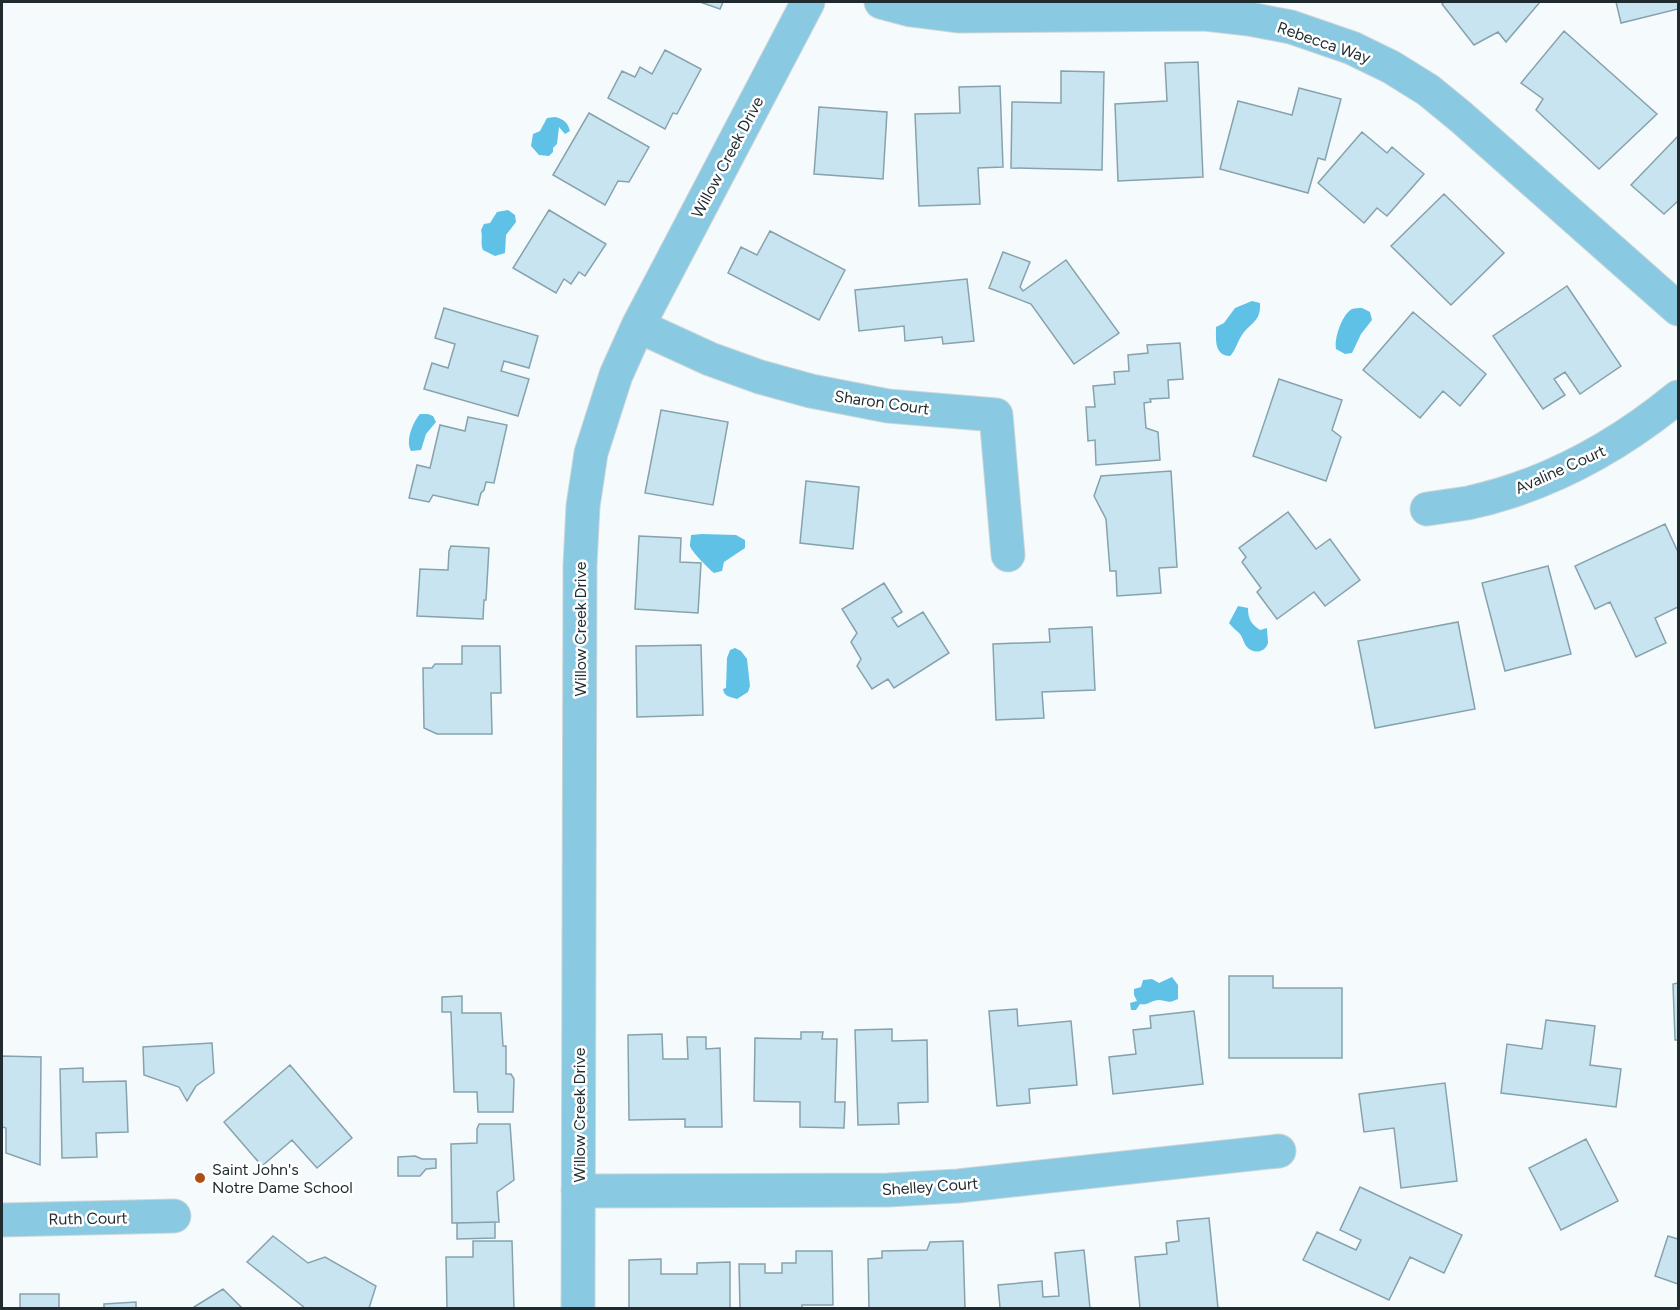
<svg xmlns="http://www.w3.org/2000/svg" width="1680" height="1310" font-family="Figtree,sans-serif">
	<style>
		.water { fill: #60c1e6 }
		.building { fill: #c7e4f0; stroke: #86a2ad; stroke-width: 1.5 }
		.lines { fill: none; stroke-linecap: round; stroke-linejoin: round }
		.minor-casing { stroke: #ced6d8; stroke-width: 35 }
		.minor { stroke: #89c9e2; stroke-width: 33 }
		.poi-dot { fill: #b14e15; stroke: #fff; stroke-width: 2 }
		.labels { text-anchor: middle; stroke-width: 5; stroke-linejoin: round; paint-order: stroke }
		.street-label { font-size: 16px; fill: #1f2b2f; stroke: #fff }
		.poi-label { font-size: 16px; fill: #1f2b2f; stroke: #fff; text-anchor: start }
	</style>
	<rect width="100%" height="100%" fill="#f5fbfd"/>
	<!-- water -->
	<path class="water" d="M555,117C564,119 568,123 570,131L565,134L559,127L557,144L553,148V152L549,156L539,155L531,146L533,134L540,131L547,118Z
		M508,210L515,215L516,222L506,235L505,253L495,256L483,250C480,243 483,238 481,230L484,224L490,223L497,212Z
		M1252,301L1260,303C1261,322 1251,322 1242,335C1237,342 1236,350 1230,356C1214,355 1216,340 1216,327L1224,323L1235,308Z
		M1362,308L1370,312L1372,320L1361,334L1352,353L1345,354L1336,349C1334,339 1342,314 1352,309C1355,308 1359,308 1362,308Z
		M420,414H428L433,416L436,422L426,434L421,450L411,451C405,441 413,422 420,414Z
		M702,534L736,535L745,540V548L724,562L722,571L714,573C709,569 691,551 690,546C690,544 691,536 691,535Z
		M1238,606L1248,608C1248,619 1251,624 1260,630L1267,628C1267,632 1268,639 1268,643C1265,653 1253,654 1247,647C1244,644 1243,638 1240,634C1236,630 1233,628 1229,623Z
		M735,648L741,651L747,659L750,686L748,692L737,699C731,697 724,697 723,689L726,688L727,658L730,650Z
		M1172,977L1178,985V999C1167,1004 1169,1001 1159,1000C1151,1000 1148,1006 1140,1004L1136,1010H1131L1130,1003L1137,1001L1134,995V989L1141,987L1143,980L1152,979L1159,983Z"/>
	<!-- building -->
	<path class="building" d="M700,2H723L720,9Z
		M1444,2H1540L1506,42L1498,32L1474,45L1442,4Z
		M1616,2H1678V9L1621,23Z
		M1564,31L1657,114L1599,169L1536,110L1543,99L1521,83Z
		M665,50L701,69L677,114L673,113L665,129L608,98L622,71L635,77L640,67L652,74Z
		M1198,62L1203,177L1118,181L1115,104L1167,101L1165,63Z
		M1061,71L1104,72L1102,170L1011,168L1012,102L1061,103Z
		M1000,86L1003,167L978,168L980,204L919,206L915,114L960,113L959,87Z
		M1299,88L1341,99L1325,160L1318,158L1308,193L1220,169L1238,101L1292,115Z
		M819,107L887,112L883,179L814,174Z
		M589,113L649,147L629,182L618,181L605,205L553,175Z
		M1362,132L1387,153L1392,147L1424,174L1387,216L1377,208L1364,223L1318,183Z
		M1678,136V201L1664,214L1631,185Z
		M1444,194L1504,253L1451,305L1391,246Z
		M549,210L606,244L585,276L579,272L571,284L564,279L556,293L513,268Z
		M770,231L845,270L819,320L728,273L741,247L757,255Z
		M1003,252L1030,262L1020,287L1023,291L1066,260L1119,333L1074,364L1031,304L989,288Z
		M967,279L974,341L943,344L942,337L905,341L904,326L859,331L855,290Z
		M1567,286L1621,366L1580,394L1565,372L1554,379L1565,395L1543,409L1493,336Z
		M444,308L538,336L529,368L504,361L501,371L529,379L518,416L424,389L432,363L448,368L455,344L435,338Z
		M1413,312L1486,374L1460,406L1443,391L1420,418L1363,370Z
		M1180,343L1183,379L1168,380L1169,398L1150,399L1151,402L1144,403L1146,428L1158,432L1160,460L1096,465L1095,440L1088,441L1086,407H1095L1093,386L1115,384L1114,372L1129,371L1128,355L1148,353L1147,345Z
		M1279,379L1342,400L1332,430L1341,437L1326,481L1253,456Z
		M661,410L728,422L713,505L645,493Z
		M468,417L507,425L494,483L486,482L484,490L481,493L478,505L433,495L429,502L409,498L417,465L430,468L440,425L465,431Z
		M1171,471L1177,567L1159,568L1161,593L1117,596L1116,571H1110L1106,519L1094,496L1101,476Z
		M806,481L859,487L853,549L800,543Z
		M1288,512L1316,549L1330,539L1360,580L1325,606L1314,592L1277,619L1257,592L1261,588L1242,562L1246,557L1239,548Z
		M1665,524L1678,552V607L1655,618L1666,643L1636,657L1610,602L1595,609L1575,566Z
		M639,536L681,538L680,562L701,563L698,613L635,609Z
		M451,546L489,548L486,600H484L483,619L417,616L420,569L448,570L449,551Z
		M1548,566L1571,654L1505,671L1482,583Z
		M884,583L902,612L892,618L898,627L923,612L949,653L894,688L888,679L872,689L857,666L861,659L851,642L857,633L842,609Z
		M1458,622L1475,709L1375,728L1358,641Z
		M1092,627L1095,690L1042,692L1044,718L996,720L993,644L1050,642L1049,629Z
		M701,645L703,715L637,717L636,646Z
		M462,646H500L501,693H491L492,734H437L424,728L423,668H432L435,664H462Z
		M1229,976H1273V988H1342V1058H1229Z
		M1678,983V1040H1675L1673,984Z
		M462,996V1013H501L503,1046H506V1074H511L514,1079L513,1112H478L477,1092H454L451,1012H442V997Z
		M1017,1009L1018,1026L1071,1021L1077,1085L1029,1089L1030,1103L997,1106L989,1011Z
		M1194,1011L1203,1084L1113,1094L1109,1057L1136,1054L1133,1030L1151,1028L1150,1016Z
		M1546,1020L1595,1026L1590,1065L1621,1069L1616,1107L1501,1093L1507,1044L1542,1049Z
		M892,1029V1041L927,1040L928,1102L898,1103L899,1124L858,1125L855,1030Z
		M801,1032H823L822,1039H837L835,1102H845L844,1128L800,1127V1102L754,1101L755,1038L801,1039Z
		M662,1034L663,1059H688L687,1037H706V1049L720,1048L722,1127H685V1119L629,1120L628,1035Z
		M212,1043L214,1073L196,1086L187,1101L179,1087L144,1075L143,1047Z
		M2,1056L41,1057L40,1165L6,1153V1128L2,1127Z
		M290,1065L352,1138L317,1168L292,1140L262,1166L224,1122Z
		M83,1068V1082L126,1081L128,1132L96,1133L97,1157L62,1158L60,1069Z
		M1445,1083L1457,1181L1401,1188L1394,1128L1364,1132L1359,1094Z
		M479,1124H510L514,1180L497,1192L499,1222L452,1223L451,1144L477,1143V1129Z
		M1586,1139L1618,1201L1561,1230L1529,1168Z
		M415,1156L422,1159H436V1168L426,1169L420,1176H398V1157Z
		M1360,1187L1462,1235L1444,1273L1410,1257L1389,1300L1303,1260L1317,1232L1356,1250L1361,1240L1340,1230Z
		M1209,1218L1218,1308H1140L1135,1257L1167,1254L1166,1243L1179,1241L1177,1221Z
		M495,1222V1238L457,1239V1223Z
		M273,1236L308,1263L325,1257L376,1286L369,1308H305L247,1262Z
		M1668,1236L1678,1239V1284L1655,1276Z
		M473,1241H512L514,1308H447L446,1257H473Z
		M963,1241L965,1308H869L868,1259L882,1258V1251L927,1250L930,1242Z
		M1084,1250L1090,1308H1000L998,1285L1042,1281L1043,1297L1059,1296L1055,1253Z
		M796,1251H832L833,1305H802V1308H740L739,1264H765V1273H782V1263H796Z
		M661,1259V1274H697V1263L730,1262V1308H629V1260Z
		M223,1289L242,1308H195L194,1307Z
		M20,1294H59V1308H20Z
		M136,1302V1308H104V1304Z"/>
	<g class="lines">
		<defs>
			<path id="minor" d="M881,2L911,10L958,16L1205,14L1249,19L1291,27L1352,48L1391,67L1428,90L1461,117L1678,309
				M638,326L710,359L760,377L811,391L888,406L996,415L1008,555
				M1427,509C1441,507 1454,505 1468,503C1546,486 1617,447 1678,397
				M578,1191L888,1190L958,1186L1279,1151
				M2,1220L174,1216
				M578,1308L580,565L583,506L591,453L616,375L638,326L808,2"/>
		</defs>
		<!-- minor casing -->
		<use href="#minor" class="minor-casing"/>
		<!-- minor -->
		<use href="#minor" class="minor"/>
	</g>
	<!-- markers -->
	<circle class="poi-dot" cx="200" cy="1178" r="6"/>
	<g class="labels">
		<!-- street labels -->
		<g class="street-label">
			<text transform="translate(1324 42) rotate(19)" y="6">Rebecca Way</text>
			<text transform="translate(727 157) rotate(-62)" y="6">Willow Creek Drive</text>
			<text transform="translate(882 402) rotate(8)" y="6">Sharon Court</text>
			<text transform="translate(1560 469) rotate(-24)" y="6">Avaline Court</text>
			<text transform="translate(580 629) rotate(-90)" y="6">Willow Creek Drive</text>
			<text transform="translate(579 1115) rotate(-90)" y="6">Willow Creek Drive</text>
			<text transform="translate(930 1186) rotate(-4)" y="6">Shelley Court</text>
			<text transform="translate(88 1218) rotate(-1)" y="6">Ruth Court</text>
		</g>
		<!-- poi labels -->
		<g class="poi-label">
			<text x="212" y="1175">Saint John's<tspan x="212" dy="18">Notre Dame School</tspan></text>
		</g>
	</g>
	<!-- border -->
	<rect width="1680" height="1310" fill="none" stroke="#1f2b2f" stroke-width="6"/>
</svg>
